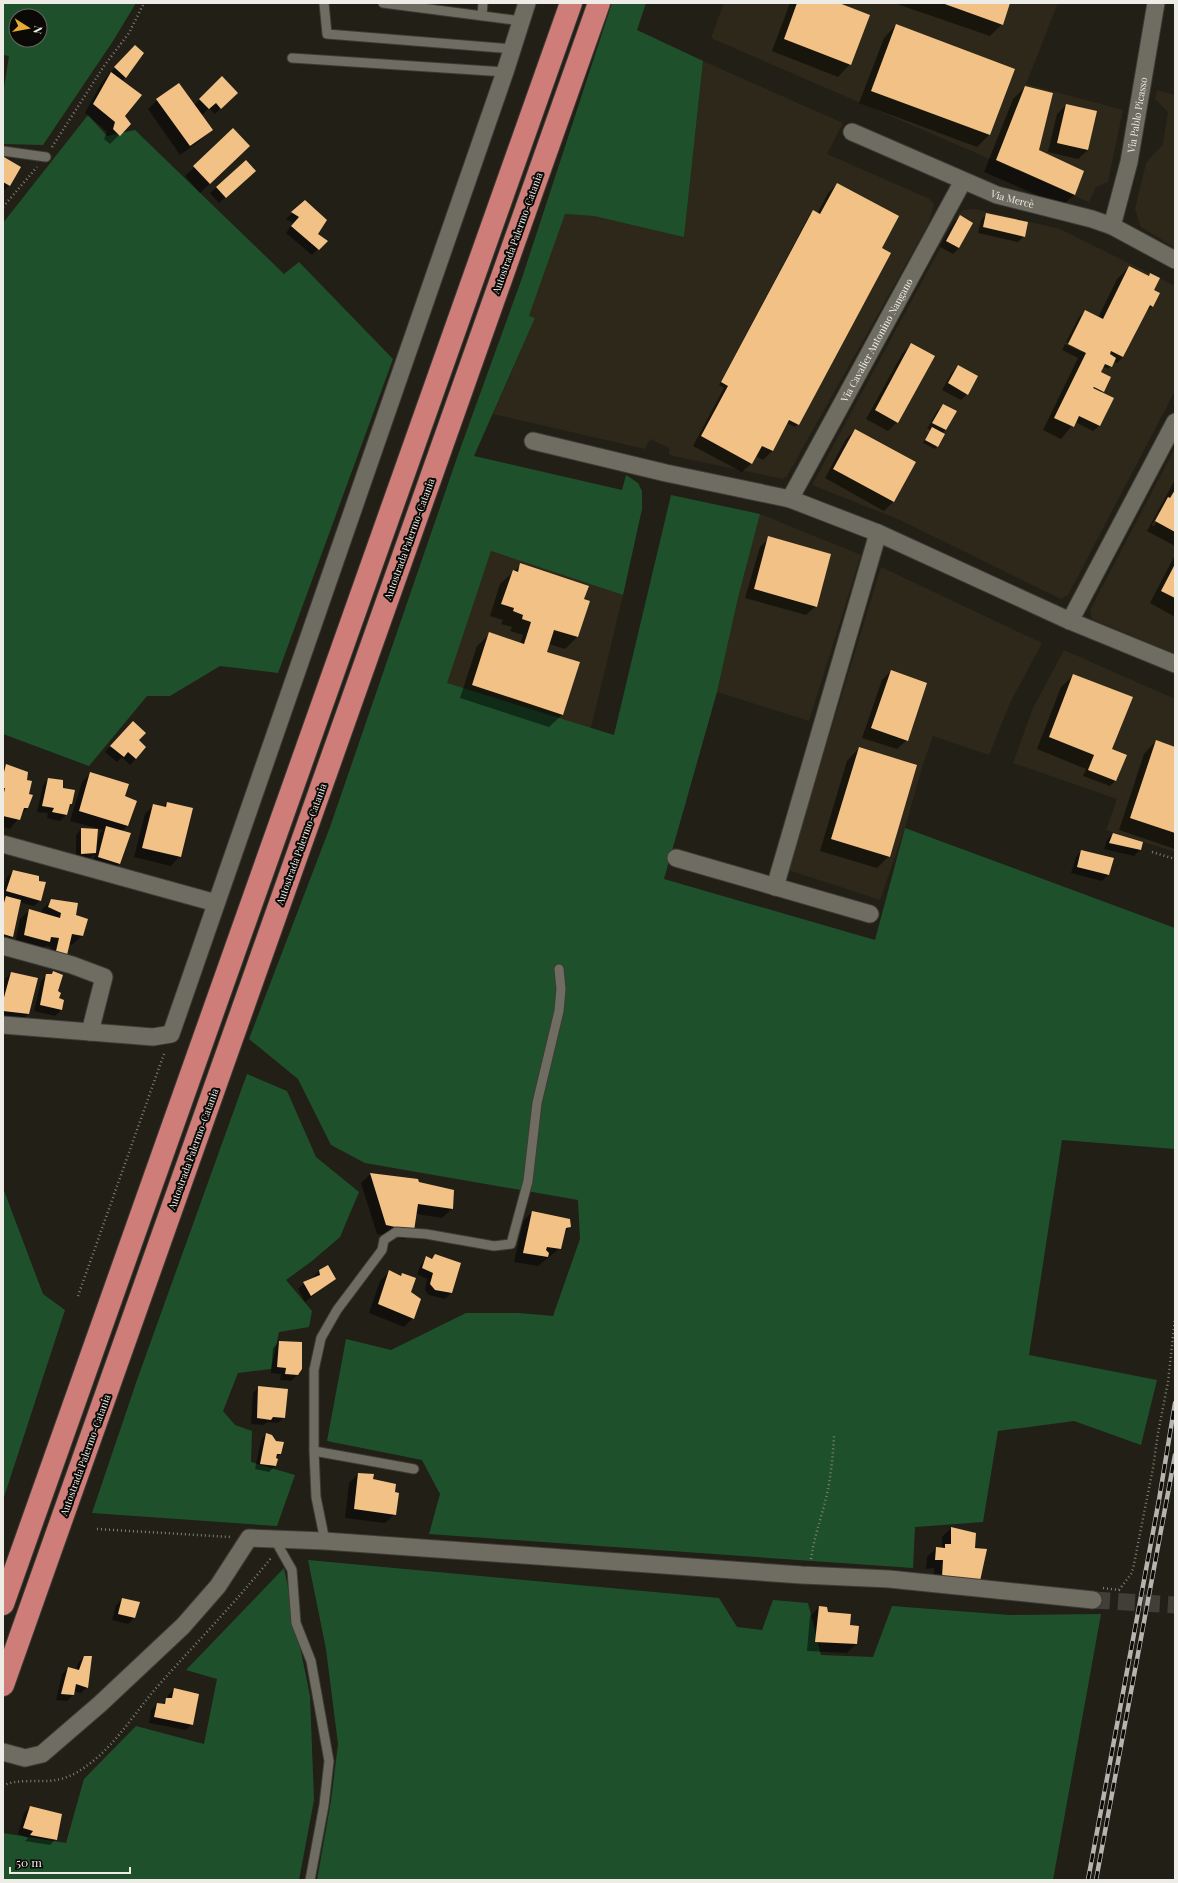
<svg xmlns="http://www.w3.org/2000/svg" width="1178" height="1883" font-family="'Playfair Display',serif">
	<style>
		.built { fill: #2d281a }
		.green { fill: #1e512b; fill-rule: evenodd }
		.shadow { fill: #0007; fill-rule: evenodd }
		.building { fill: #f1c185 }
		.lines { fill: none; stroke-linecap: round; stroke-linejoin: round }
		.street-tunnel { stroke: #403e36; stroke-width: 17; stroke-dasharray: 17 8; stroke-linecap: butt }
		.lane-casing { stroke: #3d3b36; stroke-width: 11 }
		.street-casing { stroke: #3d3b36; stroke-width: 19 }
		.highway-casing { stroke: #3d3b36; stroke-width: 24 }
		.path { stroke: #817f78; stroke-width: 2.5; stroke-dasharray: 1 3; stroke-linecap: butt }
		.lane { stroke: #6f6c62; stroke-width: 9 }
		.street { stroke: #6f6c62; stroke-width: 17 }
		.highway { stroke: #cf7d78; stroke-width: 22 }
		.rail-casing { stroke: #b5b4ad; stroke-width: 4.5 }
		.rail { stroke: #0a0906; stroke-width: 3; stroke-dasharray: 9; stroke-linecap: butt }
		.labels { text-anchor: middle; stroke-width: 4; stroke-linejoin: round; paint-order: stroke }
		.street-label { font-size: 10px; fill: #edece6; stroke: #0a0906 }
	</style>
	<rect width="100%" height="100%" fill="#221f17"/>
	<!-- built -->
	<path class="built" d="M724,3H1058L1026,84L1123,110L1108,182L1096,187L1089,202L711,38Z
		M703,61L843,123L827,154L930,199L934,205L928,225L787,476L783,479L673,456L669,454V448L650,439L645,449L493,414L535,318L529,316L565,214L594,216L684,236Z
		M1157,90L1175,95V248L1141,227L1135,209L1146,163L1163,144L1168,112L1155,99Z
		M975,209L1060,229L1175,286V391L1068,595L1061,599L900,520L812,485L959,213L964,210Z
		M1175,448V654L1092,619L1090,610Z
		M760,514L861,555L809,721L717,692L738,598Z
		M491,551L623,595L591,728L446,683Z
		M881,567L1042,643L1010,703L989,755L933,736L923,764L905,828L880,900L788,870Z
		M1064,650L1175,699V852L1106,830L1117,799L1013,763L1033,708Z"/>
	<!-- green -->
	<path class="green" d="M3,3H136L113,41L43,145L3,144V94L9,56L3,55ZM16,16H40V40H16Z
		M612,3H646L637,30L703,61L684,237L594,216L565,214L529,316L535,318L474,456L622,490L626,475L638,483L642,491V509L623,595L491,551L447,683L614,735L671,495L760,514L738,598L717,692L664,879L875,940L905,828L1175,928V1149L1062,1140L1029,1355L1157,1380L1141,1445L1074,1421L998,1431L983,1522L915,1527L913,1568L429,1534L440,1494L422,1460L327,1441L346,1339L391,1350L466,1313H519L553,1316L580,1239L578,1200L365,1163L331,1145L298,1079L249,1039L330,827L459,452L522,278Z
		M88,115L107,136L135,130L284,274L299,262L393,359L278,673L220,666L170,696H147L89,766L3,734V223Z
		M247,1074L287,1091L316,1157L359,1192L340,1237L312,1261L286,1280L312,1311L309,1327L279,1332L271,1369L238,1373L223,1411L235,1425L252,1431L251,1462L295,1475L277,1526L92,1513L137,1380Z
		M3,1188L43,1294L65,1310L3,1500Z
		M308,1560L719,1598L737,1627L762,1630L773,1600L808,1603L821,1655L873,1657L892,1606L1009,1615L1101,1614L1053,1880H317L331,1801L338,1744L326,1649Z
		M284,1568L310,1696L314,1800L299,1880H3V1833L66,1843L84,1779L136,1726L204,1744L217,1679L186,1670Z"/>
	<!-- shadow -->
	<path class="shadow" d="M790,3H836L850,64L838,77L772,51Z
		M894,3H1009L1002,24L990,36Z
		M896,25L1013,69L989,135L977,147L859,103L884,38Z
		M129,52L142,53L122,81L124,116L130,124L110,144L104,139L107,132L85,113L102,82Z
		M222,78L236,93L215,114L209,108L201,116L211,130L202,139L180,155L148,109L157,100L194,105Z
		M1025,87L1037,151L1075,194L1062,206L984,172L1013,99Z
		M1066,105L1088,150L1078,159L1048,152L1057,114Z
		M233,130L240,155L200,193L185,176Z
		M4,158L20,167L9,186L3,191Z
		M246,161L249,177L219,203L210,193Z
		M837,184L878,252L798,424L795,427L787,423L772,451L763,460L756,456L752,463L742,472L693,446L724,388L719,385L810,214L813,212L817,214L828,193Z
		M305,201L317,234L326,241L312,255L286,233L293,223L286,219Z
		M987,214L1024,236L1018,242L978,233L981,220Z
		M960,216L959,248L953,254L940,247L954,222Z
		M1129,267L1148,276L1150,274L1153,290V306L1145,312L1123,357L1117,363L1114,361L1108,369L1103,367L1098,377L1103,391L1101,393L1099,426L1093,431L1075,422L1061,439L1043,430L1078,358L1062,350L1065,344L1082,352V350L1066,342L1079,317L1085,311L1098,318L1117,279Z
		M911,344L897,422L888,431L866,419L902,354Z
		M958,366L967,394L961,400L942,390L952,372Z
		M943,405L946,430L942,433L944,435L935,449L923,443L930,430L927,429L937,411Z
		M855,430L914,463L893,502L884,511L825,478L846,439Z
		M1175,480V546L1147,531ZM1159,512H1161L1154,526L1152,525Z
		M769,538L816,606L806,615L745,598L760,547Z
		M1175,555V617L1150,603Z
		M521,565L589,601L577,637L565,649L549,644L546,652L579,663L562,715L549,727L460,698L477,646L490,634L520,644L523,635L510,631L512,627L501,624L503,620L490,616L500,584Z
		M891,671L907,740L897,749L862,738L882,680Z
		M1074,675L1110,754L1116,780L1110,786L1083,776L1086,769L1037,749L1061,687Z
		M127,728L136,759L130,765L122,757L117,762L105,752Z
		M1156,741L1175,748V849L1119,830L1144,754Z
		M859,748L889,856L877,868L820,851L847,761Z
		M6,766L26,780L28,795L27,808L10,829L3,827V769Z
		M91,773L124,797L128,825L122,831L119,864L113,870L92,863L95,854L89,859L76,860V835L81,829L97,845L100,833L103,830L70,821L82,782Z
		M49,779L62,789L71,804L68,807L66,815L60,821L47,818L48,813L37,812L43,785Z
		M167,803L180,856L171,866L134,857L145,814L154,805L163,807Z
		M1113,834L1140,850L1134,856L1104,849L1107,840Z
		M1081,851L1108,875L1102,881L1071,873L1076,857Z
		M13,871L40,900L34,906L19,902L12,937L6,943L3,942V900L5,898H3V890L7,877Z
		M52,900L75,916L87,920L82,936L72,945L69,944L66,954L47,960L51,947L45,946L40,951L15,944L20,919L30,910L41,913L42,909Z
		M11,973L28,1014L22,1020L3,1017V987L5,979Z
		M53,973L58,998L63,1000L61,1010L55,1016L34,1011L41,981L47,975H51Z
		M370,1174L417,1180L418,1183L452,1209L442,1218L416,1214L414,1230L404,1239L377,1234L361,1183Z
		M532,1212L570,1227L564,1233L560,1248L538,1266L514,1262L523,1221Z
		M436,1255L459,1264L451,1293L445,1299L429,1295L425,1290L427,1279L417,1274L421,1264L427,1258L431,1259Z
		M327,1267L335,1279L305,1302L298,1289L304,1283L314,1279L313,1277L319,1271Z
		M389,1272L400,1277L402,1274L410,1292L413,1318L404,1327L369,1313L380,1281Z
		M279,1342L297,1375L291,1381L280,1380L281,1374L271,1373L273,1348Z
		M259,1387L284,1417L278,1423L267,1422L264,1425L251,1424L253,1393Z
		M266,1434L280,1454L275,1459V1466L269,1472L255,1469L261,1440Z
		M358,1474L372,1480L395,1514L385,1523L345,1518L349,1483Z
		M951,1528L975,1533L970,1589L934,1586V1568L926,1569L927,1557L936,1548L942,1549V1537Z
		M122,1599L139,1602L134,1618L128,1624L112,1620L116,1605Z
		M819,1607L826,1608L827,1613L849,1625L856,1644L847,1653L807,1651L810,1616Z
		M84,1657L87,1687L81,1693L74,1691L73,1695L67,1701L56,1700L62,1674L68,1668L76,1670L78,1663Z
		M174,1689L192,1724L186,1730L149,1723L151,1710L157,1704H161L168,1699V1695Z
		M30,1807L56,1839L50,1845L25,1841L28,1838L18,1834L24,1813Z"/>
	<!-- building -->
	<path class="building" d="M797,3H839L870,15L851,65L784,39Z
		M942,3H1010L1003,25Z
		M896,24L1015,69L990,135L871,91Z
		M135,45L144,53L126,78L114,67Z
		M111,72L142,95L125,116L131,124L120,136L113,129L115,122L93,104Z
		M222,76L238,93L221,109L216,103L209,109L199,99Z
		M179,83L213,130L190,146L156,99Z
		M1025,86L1053,93L1039,150L1084,171L1075,195L996,160Z
		M1066,104L1097,111L1088,150L1057,143Z
		M233,128L250,146L210,184L193,166Z
		M4,157L21,167L10,186L3,182Z
		M246,160L256,171L226,198L216,187Z
		M837,183L899,216L882,248L891,253L799,425L789,420L773,451L762,446L752,464L701,436L728,386L721,382L813,210L820,214Z
		M305,200L327,220L318,234L328,241L319,250L291,226L299,217L291,212Z
		M986,213L1028,222L1025,237L983,227Z
		M960,215L973,223L959,248L946,241Z
		M1129,266L1149,276L1150,273L1160,278L1154,290L1160,293L1153,307L1150,305L1123,357L1111,351L1110,354L1116,358L1112,367L1105,364L1101,372L1111,377L1104,392L1094,387L1093,388L1114,398L1100,426L1079,416L1074,427L1054,418L1086,353L1068,344L1085,310L1103,319Z
		M911,343L935,356L898,423L875,410Z
		M958,365L978,376L968,395L948,383Z
		M943,404L957,411L946,430L932,423Z
		M932,427L945,434L938,447L925,440Z
		M855,429L916,462L894,502L833,469Z
		M1175,490V532L1155,521L1168,497L1170,498Z
		M768,536L831,554L817,607L754,589Z
		M520,563L589,586L584,599L590,601L578,637L554,630L547,652L580,662L563,715L472,685L489,632L524,644L531,622L522,619L523,615L513,611L514,608L501,604L513,570L518,572Z
		M1175,564V598L1161,591Z
		M891,670L927,683L908,741L871,728Z
		M1073,674L1133,697L1112,749L1127,755L1116,781L1088,770L1094,755L1049,737Z
		M133,721L146,733L139,740L146,747L136,759L128,752L124,757L110,746Z
		M1156,740L1175,747V833L1130,818Z
		M859,747L917,765L890,857L831,839Z
		M6,764L28,772L27,780L32,781L29,794L33,795L28,808H24L20,820L3,816V797L5,788H3V776Z
		M90,772L129,784L125,796L137,801L128,826L79,811Z
		M48,778L63,780V788L75,790L72,804H70L67,815L52,812L54,808L42,806Z
		M167,802L193,808L181,857L142,848L153,804L166,807Z
		M106,826L131,833L120,864L98,857Z
		M81,828L98,829L96,853L81,854Z
		M1113,833L1143,842L1141,850L1109,843Z
		M1081,850L1114,858L1109,875L1077,867Z
		M13,870L39,876V881L46,882L41,901L6,891Z
		M6,896L21,900L13,937L3,934V906Z
		M51,899L78,903L76,915L88,919L83,936L72,934L67,955L56,951L59,938L51,937L50,942L24,935L29,909L60,918L61,913L48,907Z
		M53,971L63,975L58,991L61,993L59,998L64,1000L62,1010L40,1005L46,974H52Z
		M11,972L38,978L29,1014L3,1011V1001Z
		M370,1173L418,1179L419,1182L454,1190L453,1209L418,1204L414,1231L386,1225Z
		M532,1211L570,1219L571,1227L566,1228L561,1249L547,1247L546,1250L549,1253L548,1257L523,1253Z
		M435,1254L461,1263L452,1293L435,1290L430,1284L433,1273L422,1268L426,1256L432,1259Z
		M328,1265L336,1279L311,1296L303,1282L320,1275L319,1270Z
		M389,1270L401,1276L402,1273L416,1278L411,1292L421,1299L414,1319L378,1304Z
		M279,1341L302,1342V1369L298,1375L285,1374L286,1368L277,1367Z
		M258,1386L288,1389L285,1418L273,1417L271,1420L257,1418Z
		M266,1433L272,1435L276,1441L284,1442L281,1454H277L276,1458L278,1459L276,1466L260,1464Z
		M358,1473L374,1474L373,1479L396,1484L395,1492L399,1493L396,1515L354,1509Z
		M951,1527L976,1533L975,1548L987,1549L980,1581L942,1577L943,1560H935L936,1547L945,1548V1544H951Z
		M122,1598L140,1602L135,1618L118,1614Z
		M819,1606L827,1607L828,1612L851,1614L850,1625L859,1626L857,1644L815,1642Z
		M84,1656H92L88,1688L76,1684L74,1695L61,1694L68,1667L79,1670Z
		M174,1688L199,1694L193,1725L154,1717L157,1703L165,1704L166,1698H172Z
		M30,1806L62,1814L57,1840L30,1835L33,1831L23,1828Z"/>
	<g class="lines">
		<!-- street-tunnel -->
		<path class="street-tunnel" d="M1093,1600L1175,1605"/>
		<defs>
			<path id="lane" d="M324,3L327,34L513,49
				M383,3L522,21
				M482,16L483,3
				M292,58L505,72
				M3,151L46,157
				M314,1451L414,1469
				M325,1541L316,1497L314,1451V1370L321,1338L337,1310L382,1250L384,1240L396,1232L426,1234L494,1246L511,1244L528,1181L537,1103L559,1011L561,989L559,969
				M279,1547L292,1570L296,1623L311,1661L329,1761L324,1805L310,1880"/>
			<g id="street">
				<path id="s1" d="M852,132L997,195L1092,219L1112,226L1175,260"/>
				<path id="s2" d="M1112,226L1129,162L1156,3"/>
				<path d="M533,441L666,473L790,499L878,533L1070,621L1175,664"/>
				<path id="s3" d="M790,499L963,181"/>
				<path d="M1070,621L1175,422"/>
				<path d="M3,844L216,903"/>
				<path d="M676,858L870,914"/>
				<path d="M775,887L878,533"/>
				<path d="M3,946L72,965L104,977L90,1032"/>
				<path d="M3,1025L153,1037L171,1034L505,72L527,3"/>
				<path d="M3,1752L25,1758L42,1754L100,1704L183,1626L218,1586L249,1538L325,1541L802,1575L889,1579L1093,1600"/>
			</g>
			<path id="highway" d="M3,1604L571,3
				M3,1685L599,3"/>
		</defs>
		<!-- lane casing -->
		<use href="#lane" class="lane-casing"/>
		<!-- street casing -->
		<use href="#street" class="street-casing"/>
		<!-- highway casing -->
		<use href="#highway" class="highway-casing"/>
		<!-- path -->
		<path class="path" d="M52,147L104,66L129,33L144,3
			M3,207L37,167
			M1152,852L1175,859
			M78,1296L165,1051
			M97,1529L231,1537
			M811,1559C814,1537 822,1516 827,1494C831,1475 833,1455 834,1436
			M1103,1588L1119,1590L1131,1574L1133,1569L1153,1468L1158,1433L1168,1382L1175,1318
			M3,1786C15,1778 42,1783 56,1780C63,1779 73,1775 79,1771C112,1751 132,1716 157,1687C195,1644 235,1603 271,1558"/>
		<!-- lane -->
		<use href="#lane" class="lane"/>
		<!-- street -->
		<use href="#street" class="street"/>
		<!-- highway -->
		<use href="#highway" class="highway"/>
		<defs>
			<path id="rail" d="M1088,1880L1159,1500L1175,1403
				M1096,1880L1175,1455"/>
		</defs>
		<!-- rail casing -->
		<use href="#rail" class="rail-casing"/>
		<!-- rail -->
		<use href="#rail" class="rail"/>
	</g>
	<g class="labels">
		<!-- street labels -->
		<g class="street-label">
			<text dy="4" stroke="none"><textPath href="#s2" startOffset="114">Via Pablo Picasso</textPath></text>
			<text dy="4" stroke="none"><textPath href="#s1" startOffset="174">Via Mercè</textPath></text>
			<text transform="translate(517 233) rotate(-70)" y="4">Autostrada Palermo-Catania</text>
			<text dy="4" stroke="none"><textPath href="#s3" startOffset="181">Via Cavalier Antonino Nangano</textPath></text>
			<text transform="translate(409 539) rotate(-70)" y="4">Autostrada Palermo-Catania</text>
			<text transform="translate(301 844) rotate(-70)" y="4">Autostrada Palermo-Catania</text>
			<text transform="translate(193 1149) rotate(-70)" y="4">Autostrada Palermo-Catania</text>
			<text transform="translate(85 1455) rotate(-70)" y="4">Autostrada Palermo-Catania</text>
		</g>
	</g>
	<!-- border -->
	<rect width="1178" height="1883" fill="none" stroke="#edece6" stroke-width="8"/>
	<!-- north arrow -->
	<g transform="translate(28 28) rotate(101)"><circle r="19" fill="#0a0906" stroke="#656460"/>
	<path d="M0-3L7 15L0 10L-7 15Z" fill="#e6ac36"/>
	<text y="-6" font-size="11" font-weight="bold" text-anchor="middle" fill="#edece6">N</text>
	</g>
	<!-- scale -->
	<path d="M10 1867v6h120v-6" fill="none" stroke="#edece6" stroke-width="2"/>
	<text x="16" y="1867" font-size="12" fill="#edece6" stroke="#0a0906" stroke-width="3" paint-order="stroke">50 m</text>
</svg>
